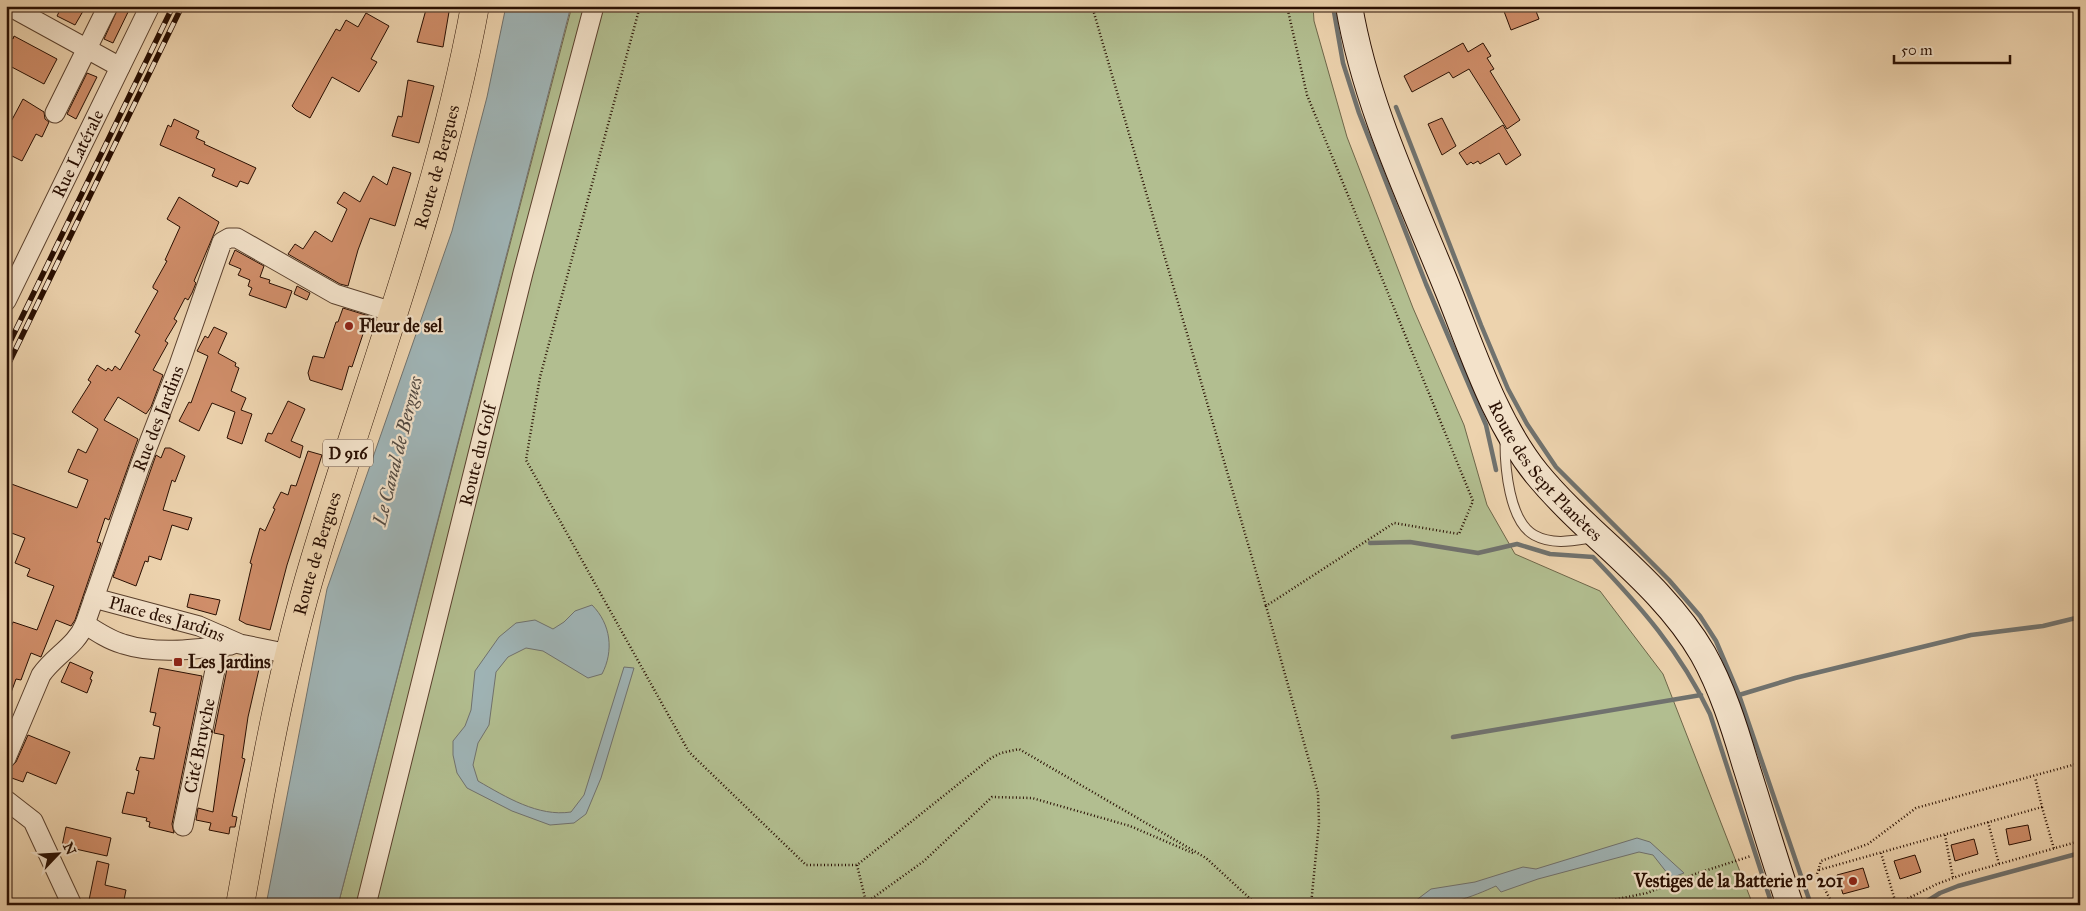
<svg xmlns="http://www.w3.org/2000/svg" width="2086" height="911" font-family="'IM FELL Great Primer',serif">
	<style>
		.green { fill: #b2be90; stroke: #6e6649 }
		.water { fill: #9fb4b6; stroke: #70726e }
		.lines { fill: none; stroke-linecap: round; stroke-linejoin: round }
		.stream { stroke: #70726e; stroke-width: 4.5 }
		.building { fill: #d08e6a; stroke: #290f02 }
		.lane-casing { stroke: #5a402d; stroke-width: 11 }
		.street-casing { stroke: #5a402d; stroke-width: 21 }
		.secondary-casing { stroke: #290f02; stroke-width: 28 }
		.primary-casing { stroke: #290f02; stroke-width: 29 }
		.path { stroke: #290f02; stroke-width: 2.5; stroke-dasharray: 1 2.5; stroke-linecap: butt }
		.lane { stroke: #f3e2ca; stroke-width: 9 }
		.street { stroke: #f3e2ca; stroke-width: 19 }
		.secondary { stroke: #f3e2ca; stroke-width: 26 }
		.primary { stroke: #edd3ae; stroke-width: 28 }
		.rail-casing { stroke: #290f02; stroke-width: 5.5 }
		.rail { stroke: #f3e2ca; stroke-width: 4; stroke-dasharray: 11; stroke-linecap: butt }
		.poi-dot { fill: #8f2418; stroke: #f3e2ca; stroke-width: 2 }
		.labels { text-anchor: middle; stroke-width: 4.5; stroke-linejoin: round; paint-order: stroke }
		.shield { fill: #f3e2ca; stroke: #664e3e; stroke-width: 1 }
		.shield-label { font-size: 16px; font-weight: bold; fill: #290f02 }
		.street-label { font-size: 18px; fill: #290f02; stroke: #f3e2ca }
		.poi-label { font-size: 18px; font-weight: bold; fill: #290f02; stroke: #f3e2ca; text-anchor: start }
		.water-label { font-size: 19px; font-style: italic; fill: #524941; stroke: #f3e2ca }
	</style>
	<rect width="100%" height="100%" fill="#edd3ae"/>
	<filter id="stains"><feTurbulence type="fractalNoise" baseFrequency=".004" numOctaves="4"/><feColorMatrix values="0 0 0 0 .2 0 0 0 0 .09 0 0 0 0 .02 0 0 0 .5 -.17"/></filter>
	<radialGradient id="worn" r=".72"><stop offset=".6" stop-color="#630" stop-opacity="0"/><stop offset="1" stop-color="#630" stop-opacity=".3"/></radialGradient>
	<!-- green -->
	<path class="green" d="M572,6H1313L1314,21L1347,137L1413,308L1464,425L1487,505L1515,554L1600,591L1663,674L1753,905H338Z"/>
	<!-- water -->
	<path class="water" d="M506,6H571L338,905H266L327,589L452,231L487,97Z
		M592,605C611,624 614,651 602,674L588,678L543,651L526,648L508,657L496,672L489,725L478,743L473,765L478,781C506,797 538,817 571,812L584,795L624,667L634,668L601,778L586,814L574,823L550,825L512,811L467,788L457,773L453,755V741L465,726L471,710L475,671L499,637L516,623L535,620L553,629L564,622L575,611Z
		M1637,838L1650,842L1684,873L1671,878L1653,855L1639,852L1538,879L1501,892L1496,886C1474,896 1438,911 1415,901L1431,889L1475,882L1523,867L1536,869Z"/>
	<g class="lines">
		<!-- stream -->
		<path class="stream" d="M1333,6L1343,63L1359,113L1426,284L1486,425L1496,470
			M1396,107L1481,325L1508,389L1527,424L1556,467L1669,580L1700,616L1716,641L1739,695L1811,905
			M1370,543L1410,542L1478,553L1517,544L1550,554L1593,557C1641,607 1680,651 1710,714L1772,905
			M1739,695L1795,678L1971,635L2043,626L2080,617
			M1453,737L1701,695
			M1921,905L1940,893L1958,886L2080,853"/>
	</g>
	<!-- building -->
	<path class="building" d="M62,6H86L75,25L57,16Z
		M119,6H131L113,43L104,39Z
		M427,6H450L443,47L417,42Z
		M1502,6H1534L1539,19L1511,30Z
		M366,13L389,26L371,59L377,62L359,92L332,77L310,118L296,110L292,106L336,29L340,31L346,20L358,27Z
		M6,36L13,39L14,36L57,59L44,84L6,64Z
		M1463,43L1468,52L1483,43L1491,56L1487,58L1494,69L1490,71L1520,120L1507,129L1469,69L1453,78L1449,72L1412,92L1404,76Z
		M87,73L97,77L76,119L67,114Z
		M408,80L434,86L419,143L392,136L398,116L402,117Z
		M23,99L44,112L45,119L49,122L42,137L36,134L22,161L6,153V131Z
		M1442,118L1456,146L1442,155L1428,124Z
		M174,119L199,131L196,138L205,142L204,144L256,168L248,184L240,181L237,187L212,176L215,169L160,145L168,125L171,127Z
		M1503,125L1521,155L1506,165L1499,153L1480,164L1478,161L1473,164L1471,162L1467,165L1459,153Z
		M393,167L411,173L395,226L370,218L358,250L348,286L340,284L288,254L295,244L303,249L315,231L332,242L347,209L337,203L344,192L360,202L373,176L387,185Z
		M179,197L219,222L194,281L196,283L192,293L188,300L185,298L174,319L177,321L165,341L168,343L153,370L163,375L151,407L146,414L118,397L104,420L138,439L109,520L105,518L97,542L101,543L75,620L71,626L56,620L41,657L31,653L21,680L16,679L8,701H6V640L13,622L37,630L54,586L27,576L30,569L15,563L25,538L6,531V482L77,508L88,480L68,472L78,449L86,453L98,429L72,412L91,382L88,380L97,365L106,371L108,368L112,371L115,366L120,370L140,335L135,332L158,291L153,288V286L167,261L165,260L180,227L167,219Z
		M235,250L264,266L260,277L270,280L269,283L292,291L286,308L249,295L252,288L248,286L250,280L238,275L241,269L229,264Z
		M297,286L310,293L307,300L294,294Z
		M343,308L369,316L352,367L349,366L342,390L310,380L308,373L313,356L324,358L336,322H338Z
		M214,327L227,333L218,353L236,363L235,366L239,368L231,391L246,398L241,410L252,414L242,444L227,438L235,412L212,403L199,431L179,421L189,402L191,403L208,356L197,351L205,336L208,338Z
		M288,401L305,409L291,441L303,446L300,458L265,441L268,433L272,434Z
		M165,448H170L185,456L175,482L172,480L163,510L192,518L188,530L172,525L161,560L149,556L148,562L145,561L136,586L113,577L156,455L161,458Z
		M308,451L322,455L287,565L270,630L246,624L239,620L240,616L252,564L250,563L260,528L265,531L275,509L273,508L281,492L288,495L291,485L296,486Z
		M190,594L220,600L216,615L187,607Z
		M229,659L259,666V669L248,717L242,758L245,759L232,816L237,817L235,827H230L229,834L209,830L211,823L196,820L198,808L213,812L224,735L214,733Z
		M70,662L93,672L90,679L92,680L87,693L61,682Z
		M159,668L202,676L172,824L174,833L149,827L150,822L146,821L147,818L122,813L127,792L134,794L139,771L136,770L140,757L154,759L160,727L153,725L156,713L150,712Z
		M28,735L70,752L56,784L27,772L23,782L6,776L9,769L16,762Z
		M2028,825L2031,840L2009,845L2006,829Z
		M66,827L111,838L107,856L62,846Z
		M1974,839L1978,854L1955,861L1951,845Z
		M1915,855L1921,872L1900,879L1894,861Z
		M97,861L109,864L105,885L126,890L123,905H88Z
		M1863,868L1869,887L1843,894L1837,875Z"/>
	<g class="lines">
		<defs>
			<path id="lane" d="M1505,442C1505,467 1509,521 1534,535C1552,545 1572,541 1591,538"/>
			<g id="street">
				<path d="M9,6L120,67"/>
				<path d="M55,113L108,6"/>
				<path id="s1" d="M6,301L150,6"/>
				<path id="s2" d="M94,598L199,626L240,644L289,654"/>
				<path d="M85,624C97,632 109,640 123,644C157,655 197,649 231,645"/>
				<path id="s3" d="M6,758L41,675C54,656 76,646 85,624L140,466L179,365L222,242L229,238H237L335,294L393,312"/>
				<path d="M6,800L33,821L72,905"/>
				<path id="s4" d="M183,826L222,636"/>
				<path id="s5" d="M366,905L523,273L594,6"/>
			</g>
			<g id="secondary">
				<path id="s6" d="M1349,6C1366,106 1411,198 1448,290C1473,352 1495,422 1537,474C1589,537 1661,582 1703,654C1722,688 1734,726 1745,763C1760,810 1774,858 1790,905"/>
			</g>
			<g id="primary">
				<path id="s7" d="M240,905C261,790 280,675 314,562C369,378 440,197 475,6"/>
			</g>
		</defs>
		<!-- lane casing -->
		<use href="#lane" class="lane-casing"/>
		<!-- street casing -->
		<use href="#street" class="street-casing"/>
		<!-- secondary casing -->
		<use href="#secondary" class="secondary-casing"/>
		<!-- primary casing -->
		<use href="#primary" class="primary-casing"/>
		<!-- path -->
		<path class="path" d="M640,6L540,377L526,460L689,752L806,865H857L991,758L1001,753L1019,749L1206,858L1257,905
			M1092,6L1266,606
			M1287,6L1307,95L1473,501L1459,534L1394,523L1266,606L1318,793L1319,823L1311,905
			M2042,807L2054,849
			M1988,822L1999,864
			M1945,835L1953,878
			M1881,853L1896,904
			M857,865L866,902
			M1819,870L2042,807L2035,777
			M863,905L924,861L992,797L1032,798L1130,826L1195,854
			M1588,905L1647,893L1695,874L1751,856
			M1833,905L1817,874L1821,861L1868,844L1916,808L2080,763
			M1895,905L1937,884L1964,874L2080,841"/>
		<!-- lane -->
		<use href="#lane" class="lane"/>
		<!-- street -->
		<use href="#street" class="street"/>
		<!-- secondary -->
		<use href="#secondary" class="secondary"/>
		<!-- primary -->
		<use href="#primary" class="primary"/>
		<defs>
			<path id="rail" d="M6,350L173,6
				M6,369L182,6"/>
		</defs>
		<!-- rail casing -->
		<use href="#rail" class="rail-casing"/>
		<!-- rail -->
		<use href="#rail" class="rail"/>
	</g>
	<!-- markers -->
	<g class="poi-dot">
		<circle cx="349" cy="326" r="5"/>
		<rect x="173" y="657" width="10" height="10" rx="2.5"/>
		<circle cx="1853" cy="881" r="5"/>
	</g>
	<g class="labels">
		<!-- shield labels -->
		<rect class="shield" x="323" y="439.5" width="50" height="27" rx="4"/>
		<g class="shield-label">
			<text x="348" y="459">D 916</text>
		</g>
		<!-- street labels -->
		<g class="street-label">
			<text dy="6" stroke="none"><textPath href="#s1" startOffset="164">Rue Latérale</textPath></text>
			<text dy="6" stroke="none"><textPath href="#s7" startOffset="765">Route de Bergues</textPath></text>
			<text dy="6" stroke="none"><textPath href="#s3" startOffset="376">Rue des Jardins</textPath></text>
			<text dy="6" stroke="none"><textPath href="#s5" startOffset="464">Route du Golf</textPath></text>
			<text dy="6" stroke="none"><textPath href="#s6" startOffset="509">Route des Sept Planètes</textPath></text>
			<text dy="6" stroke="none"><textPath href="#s7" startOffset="360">Route de Bergues</textPath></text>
			<text dy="6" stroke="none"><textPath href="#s2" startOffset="76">Place des Jardins</textPath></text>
			<text dy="6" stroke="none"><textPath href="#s4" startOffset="82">Cité Bruyche</textPath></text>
		</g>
		<!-- poi labels -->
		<g class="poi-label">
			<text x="359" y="332">Fleur de sel</text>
			<text x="188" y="668">Les Jardins</text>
			<text x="1843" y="887" text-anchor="end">Vestiges de la Batterie n° 201</text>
		</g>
		<!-- water labels -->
		<g class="water-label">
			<text transform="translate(397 451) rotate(-76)" y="7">Le Canal de Bergues</text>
		</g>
	</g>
	<!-- margin -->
	<rect width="2086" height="911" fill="none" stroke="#edd3ae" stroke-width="25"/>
	<rect x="8" y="8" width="2071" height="896" fill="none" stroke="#290f02" stroke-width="2.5"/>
	<rect x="12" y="12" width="2061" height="886" fill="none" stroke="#290f02"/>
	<!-- north arrow -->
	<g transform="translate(58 854) rotate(65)" stroke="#f3e2ca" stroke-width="4" paint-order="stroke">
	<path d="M0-4L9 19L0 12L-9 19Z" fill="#290f02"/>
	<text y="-8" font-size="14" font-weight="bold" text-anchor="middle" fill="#290f02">N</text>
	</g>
	<!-- scale -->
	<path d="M1894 55v8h116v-8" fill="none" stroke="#290f02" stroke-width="2.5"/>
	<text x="1901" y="55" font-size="15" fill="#290f02" stroke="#f3e2ca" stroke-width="4" paint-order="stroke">50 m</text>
	<rect width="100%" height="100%" filter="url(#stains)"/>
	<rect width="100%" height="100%" fill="url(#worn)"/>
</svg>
